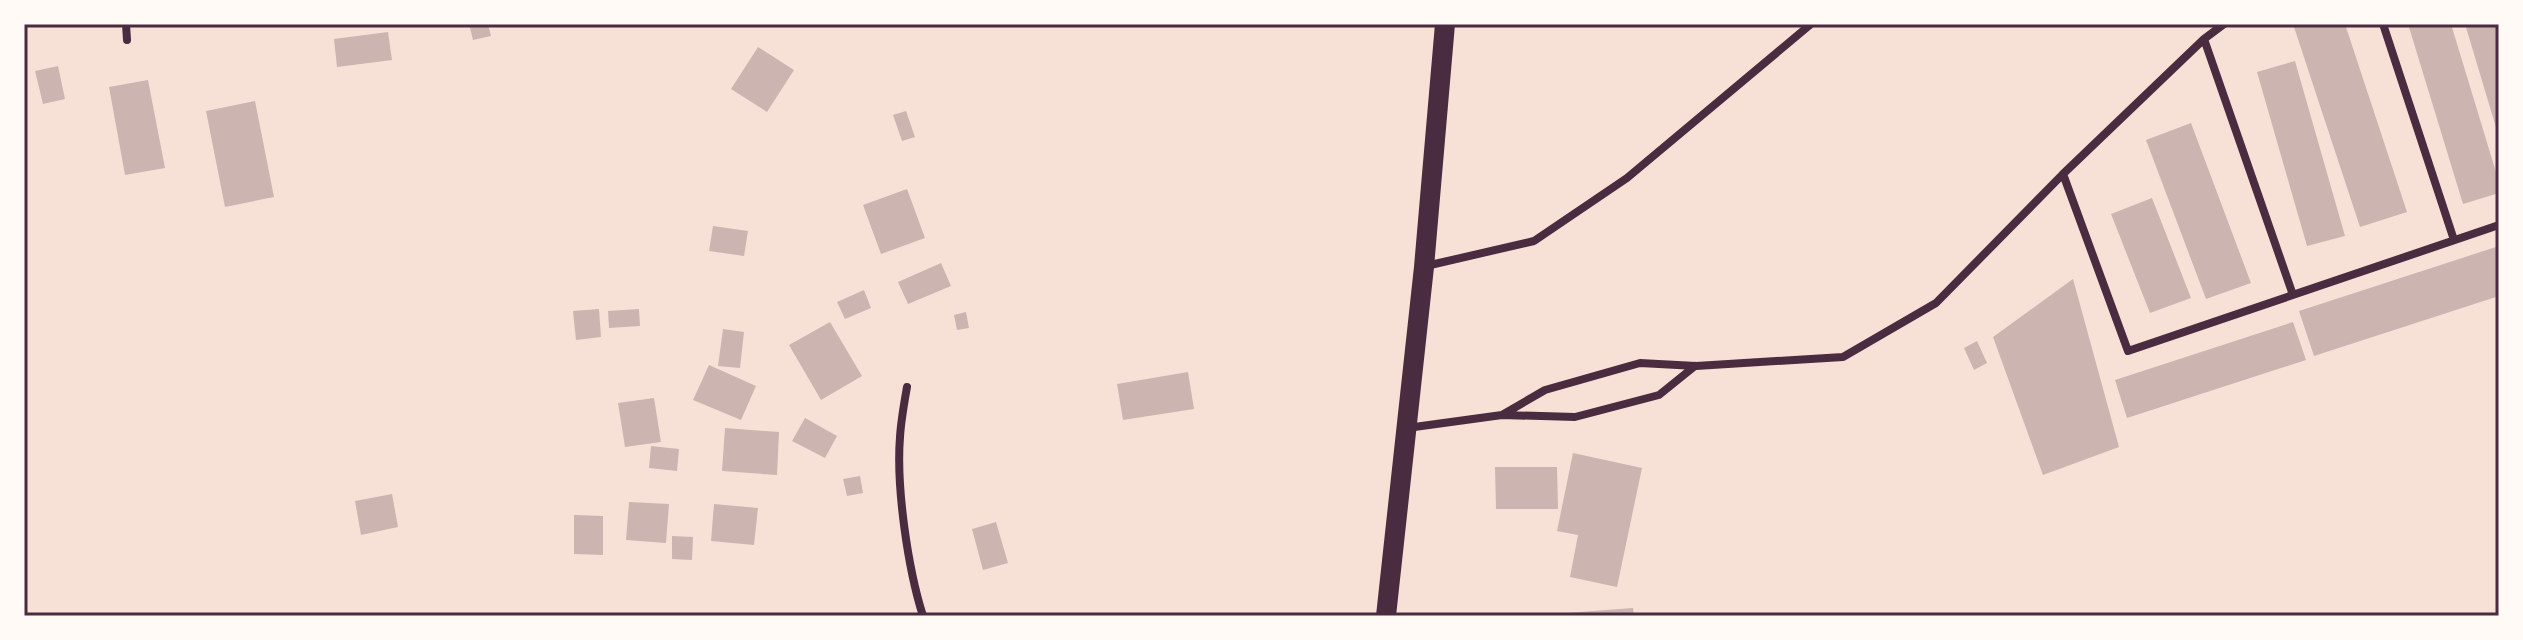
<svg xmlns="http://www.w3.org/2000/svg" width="2523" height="640" font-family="'Golos Text',sans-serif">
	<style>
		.building { fill: #ccb4b1 }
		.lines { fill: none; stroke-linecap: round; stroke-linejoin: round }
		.minor { stroke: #4a2c40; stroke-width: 8 }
		.primary { stroke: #4a2c40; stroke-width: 20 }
		.neatline { fill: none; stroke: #4a2c40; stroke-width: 3 }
	</style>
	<rect width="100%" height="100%" fill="#f7e1d7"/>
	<!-- building -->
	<path class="building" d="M469,24H488L491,36L473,40Z
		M2293,24H2345L2407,212L2360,227Z
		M2408,24H2451L2499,182V193L2463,204Z
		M2465,24H2499V134H2498Z
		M388,32L392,60L337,67L334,39Z
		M758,47L794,70L767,112L731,89Z
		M2295,61L2345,236L2307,246L2257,72Z
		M58,66L65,99L43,104L35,71Z
		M148,80L165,168L125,175L109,87Z
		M255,101L274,197L225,207L206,111Z
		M906,111L915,137L902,141L893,115Z
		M2191,123L2251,283L2206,299L2146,140Z
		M907,189L925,238L881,254L863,205Z
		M2152,198L2191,298L2150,313L2111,214Z
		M713,226L748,231L744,256L709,251Z
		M2499,246V296L2314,356L2299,311Z
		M941,263L951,286L908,304L898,282Z
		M2073,279L2119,447L2043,475L1993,337Z
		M864,290L871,308L845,319L837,302Z
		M599,309L601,337L576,340L573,311Z
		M639,309L640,326L609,328L608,311Z
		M966,312L969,328L957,330L954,315Z
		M830,322L862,376L821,400L789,345Z
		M2293,322L2306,360L2127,418L2115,380Z
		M723,329L744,332L740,368L718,366Z
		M1977,341L1987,363L1974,370L1964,348Z
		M709,365L756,386L741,420L693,400Z
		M1188,372L1194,409L1123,420L1117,384Z
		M654,398L661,442L625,447L618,403Z
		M805,418L837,436L825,458L792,441Z
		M725,428L779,432L777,475L722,471Z
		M651,446L679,449L677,471L649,468Z
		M1573,453L1642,468L1617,587L1570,577L1578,535L1557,531Z
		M1495,467H1557L1558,509H1496Z
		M860,476L863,493L847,496L843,479Z
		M392,494L398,527L361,535L355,501Z
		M629,502L669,504L666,543L626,540Z
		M714,504L758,508L754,545L711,541Z
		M574,515L603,516V555L574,554Z
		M996,522L1008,563L983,570L972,529Z
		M672,536L693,537L692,560L672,559Z
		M1633,608L1634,616H1553V614Z"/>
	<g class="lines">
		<!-- minor -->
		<path class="minor" d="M126,24L127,40
			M2383,24L2454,240
			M2204,39L2293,295
			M2063,174L2128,351L2499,225
			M1426,266L1534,241L1627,178L1811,24
			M907,387C904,404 901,420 900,437C896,487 908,569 923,616
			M1502,415L1545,390L1640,363L1696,366L1843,357L1936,303L2063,174L2204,39L2224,24
			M1407,428L1502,415L1575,417L1659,395L1695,366"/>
		<!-- primary -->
		<path class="primary" d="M1386,616L1424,267L1445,24"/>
	</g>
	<!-- border -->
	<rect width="2523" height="640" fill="none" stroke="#fffaf5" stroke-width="52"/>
	<rect x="26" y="26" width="2471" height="588" class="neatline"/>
</svg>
